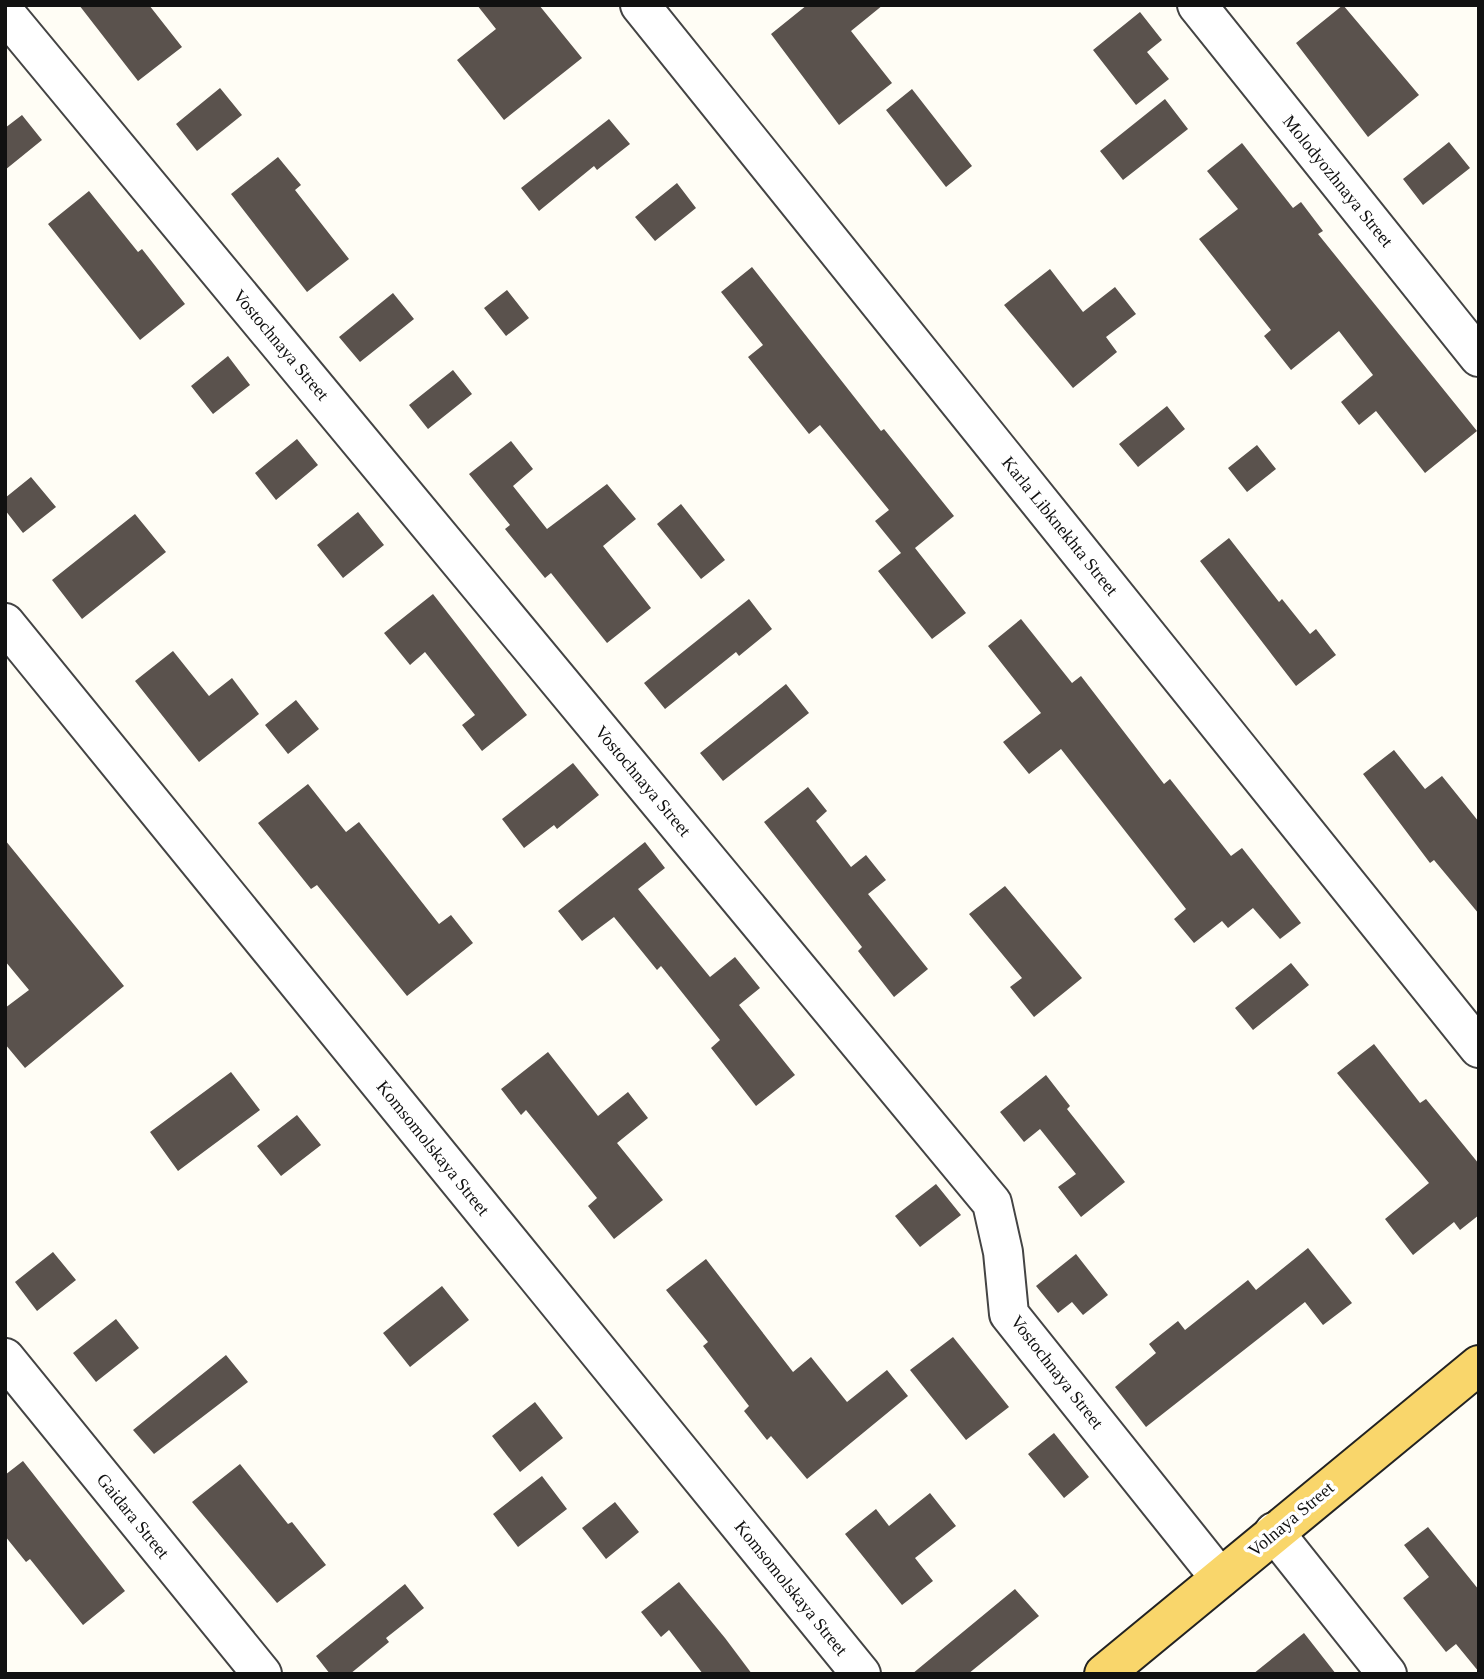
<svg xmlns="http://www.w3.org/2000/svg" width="1484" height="1679" font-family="Georgia,serif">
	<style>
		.building { fill: #5a524d }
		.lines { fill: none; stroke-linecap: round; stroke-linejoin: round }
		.minor-casing { stroke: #444; stroke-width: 42 }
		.major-casing { stroke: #222; stroke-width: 42 }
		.minor { stroke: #fff; stroke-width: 38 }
		.major { stroke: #f9d66b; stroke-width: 38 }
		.labels { text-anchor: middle; stroke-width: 7; stroke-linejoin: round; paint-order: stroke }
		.street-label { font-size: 18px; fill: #111; stroke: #fff }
	</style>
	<rect width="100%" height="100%" fill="#fffdf5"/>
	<!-- building -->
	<path class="building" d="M79,5H149L182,47L138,81Z
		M477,5H539L582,58L504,120L457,60L496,29Z
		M807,5H883L851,31L892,83L839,125L771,34Z
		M1343,5L1419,95L1368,137L1296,43Z
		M1140,12L1162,40L1147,52L1169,79L1136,105L1093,50Z
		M220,88L242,115L197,151L176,124Z
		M912,89L972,166L946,187L886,110Z
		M1165,99L1188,129L1123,180L1100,151Z
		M22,115L42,140L5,170V128Z
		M609,119L630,144L597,170L594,166L539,211L521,188Z
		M1449,142L1470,168L1423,205L1403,179Z
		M1242,143L1293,208L1301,202L1323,231L1318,234L1477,431L1425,473L1376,411L1359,425L1341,402L1373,375L1339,331L1291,370L1264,336L1271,330L1199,239L1238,209L1207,171Z
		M278,157L301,185L295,190L349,259L307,292L231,194Z
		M677,183L696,208L655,241L635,217Z
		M89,191L138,252L142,249L185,304L140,340L48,224Z
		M752,267L881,431L884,429L954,516L915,548L966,613L932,639L878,571L901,553L875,521L889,510L820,425L809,434L748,357L763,345L721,292Z
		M1050,269L1083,312L1115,287L1136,314L1106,337L1117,352L1073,388L1004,305Z
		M507,290L529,318L506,336L484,308Z
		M393,293L414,319L360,362L339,337Z
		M228,356L250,385L213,414L191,386Z
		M453,370L472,394L428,429L409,405Z
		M1167,406L1185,429L1138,467L1119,444Z
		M297,439L318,465L276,500L255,473Z
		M511,441L533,469L513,486L547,529L607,484L636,519L603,546L651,608L607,643L551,573L545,578L505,529L510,525L469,474Z
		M1257,445L1276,469L1247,492L1228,468Z
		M31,477L56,507L23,533L5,510V498Z
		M681,504L725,560L701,579L657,524Z
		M358,512L384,545L343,578L317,545Z
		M135,514L166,552L82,619L52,580Z
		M1229,538L1279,602L1282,599L1310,634L1316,629L1336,655L1296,686L1200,561Z
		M433,594L527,715L482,751L462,725L475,715L425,652L410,665L384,633Z
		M749,599L772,629L739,656L736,652L665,709L644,683Z
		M1021,619L1072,683L1081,676L1164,784L1170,779L1231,856L1242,848L1301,923L1280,939L1253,908L1228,928L1222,921L1194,943L1174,919L1186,909L1061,749L1029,774L1003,742L1041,713L988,646Z
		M173,651L209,696L232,678L259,714L199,762L135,681Z
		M786,684L809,713L723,781L700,753Z
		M296,700L319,729L288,754L265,725Z
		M1394,750L1425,789L1442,776L1479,822V914L1434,860L1430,863L1363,774Z
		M573,763L599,795L557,829L554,825L524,848L502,819Z
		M308,784L346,832L359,822L439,924L451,915L473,943L407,996L317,885L311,889L258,823Z
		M808,787L827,811L816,821L851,867L866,855L886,880L868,894L928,969L894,997L858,951L862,947L764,822Z
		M5,840L124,986L25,1068L5,1044V1008L29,990L5,961Z
		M645,842L665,868L638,889L710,977L735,957L760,988L739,1005L795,1075L756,1106L711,1048L720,1040L661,966L657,970L614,917L582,941L558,911Z
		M1005,886L1082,978L1034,1017L1010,987L1022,978L969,914Z
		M1291,963L1309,985L1253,1030L1235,1008Z
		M1374,1044L1420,1103L1426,1099L1479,1164V1215L1460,1230L1454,1222L1413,1255L1385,1219L1429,1183L1337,1073Z
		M548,1052L598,1116L628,1092L648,1118L617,1143L663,1200L614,1239L588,1206L597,1198L526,1110L521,1115L501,1089Z
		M231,1072L260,1110L178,1171L150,1132Z
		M1046,1075L1070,1106L1067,1109L1125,1182L1081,1217L1058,1187L1076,1174L1040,1129L1024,1142L1000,1112Z
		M297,1115L321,1145L281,1176L257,1146Z
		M936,1184L961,1215L920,1247L895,1216Z
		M1308,1248L1352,1303L1323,1325L1305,1302L1146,1427L1115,1387L1156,1353L1149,1344L1178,1321L1185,1330L1248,1280L1256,1290Z
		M53,1252L76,1280L37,1311L15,1282Z
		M1076,1254L1108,1295L1083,1315L1072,1302L1058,1313L1036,1286Z
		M706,1259L793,1372L811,1357L847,1402L887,1370L908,1396L807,1479L771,1436L767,1440L744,1411L749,1406L703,1346L708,1342L666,1290Z
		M442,1286L469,1320L410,1367L383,1333Z
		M116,1319L139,1348L96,1382L73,1353Z
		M953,1337L1009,1407L966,1440L910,1370Z
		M226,1355L248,1382L154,1454L133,1430Z
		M535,1402L563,1438L520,1472L492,1436Z
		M1054,1433L1089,1477L1064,1498L1028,1454Z
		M23,1461L125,1591L83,1625L30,1559L26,1562L5,1536V1475Z
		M240,1464L288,1524L292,1522L326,1565L277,1603L192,1502Z
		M542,1476L567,1509L518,1547L493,1514Z
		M930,1493L956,1526L915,1558L933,1581L902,1605L845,1534L876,1509L889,1526Z
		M615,1502L639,1532L606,1559L582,1528Z
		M1428,1527L1479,1590V1672L1456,1644L1446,1652L1403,1598L1429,1577L1404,1545Z
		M679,1582L725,1638L752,1674H703L669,1630L661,1637L641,1612Z
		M405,1584L424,1608L386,1638L389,1642L350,1674H330L316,1656Z
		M1015,1589L1039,1616L968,1674H912Z
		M1304,1633L1336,1674H1253Z"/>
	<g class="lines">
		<defs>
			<path id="minor" d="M640,5L1479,1048
				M1197,5L1479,357
				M5,13L992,1203L1003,1252L1009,1314L1220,1578
				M5,623L861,1674
				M5,1358L262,1674
				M1274,1532L1387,1674"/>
			<path id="major" d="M1104,1674L1479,1365"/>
		</defs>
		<!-- minor casing -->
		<use href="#minor" class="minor-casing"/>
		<!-- major casing -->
		<use href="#major" class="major-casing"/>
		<!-- minor -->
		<use href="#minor" class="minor"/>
		<!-- major -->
		<use href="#major" class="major"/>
	</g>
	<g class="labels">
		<!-- street labels -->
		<g class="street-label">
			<text transform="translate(1338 181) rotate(51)" y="6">Molodyozhnaya Street</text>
			<text transform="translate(281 345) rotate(50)" y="6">Vostochnaya Street</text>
			<text transform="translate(1060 526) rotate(51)" y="6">Karla Libknekhta Street</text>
			<text transform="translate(643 781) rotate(50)" y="6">Vostochnaya Street</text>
			<text transform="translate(433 1148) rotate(51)" y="6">Komsomolskaya Street</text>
			<text transform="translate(1057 1372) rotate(52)" y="6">Vostochnaya Street</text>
			<text transform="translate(133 1516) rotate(51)" y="6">Gaidara Street</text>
			<text transform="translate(1291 1519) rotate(-40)" y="6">Volnaya Street</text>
			<text transform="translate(791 1588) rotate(51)" y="6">Komsomolskaya Street</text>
		</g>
	</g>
	<!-- border -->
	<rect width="1484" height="1679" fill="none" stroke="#111111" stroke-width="14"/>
</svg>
